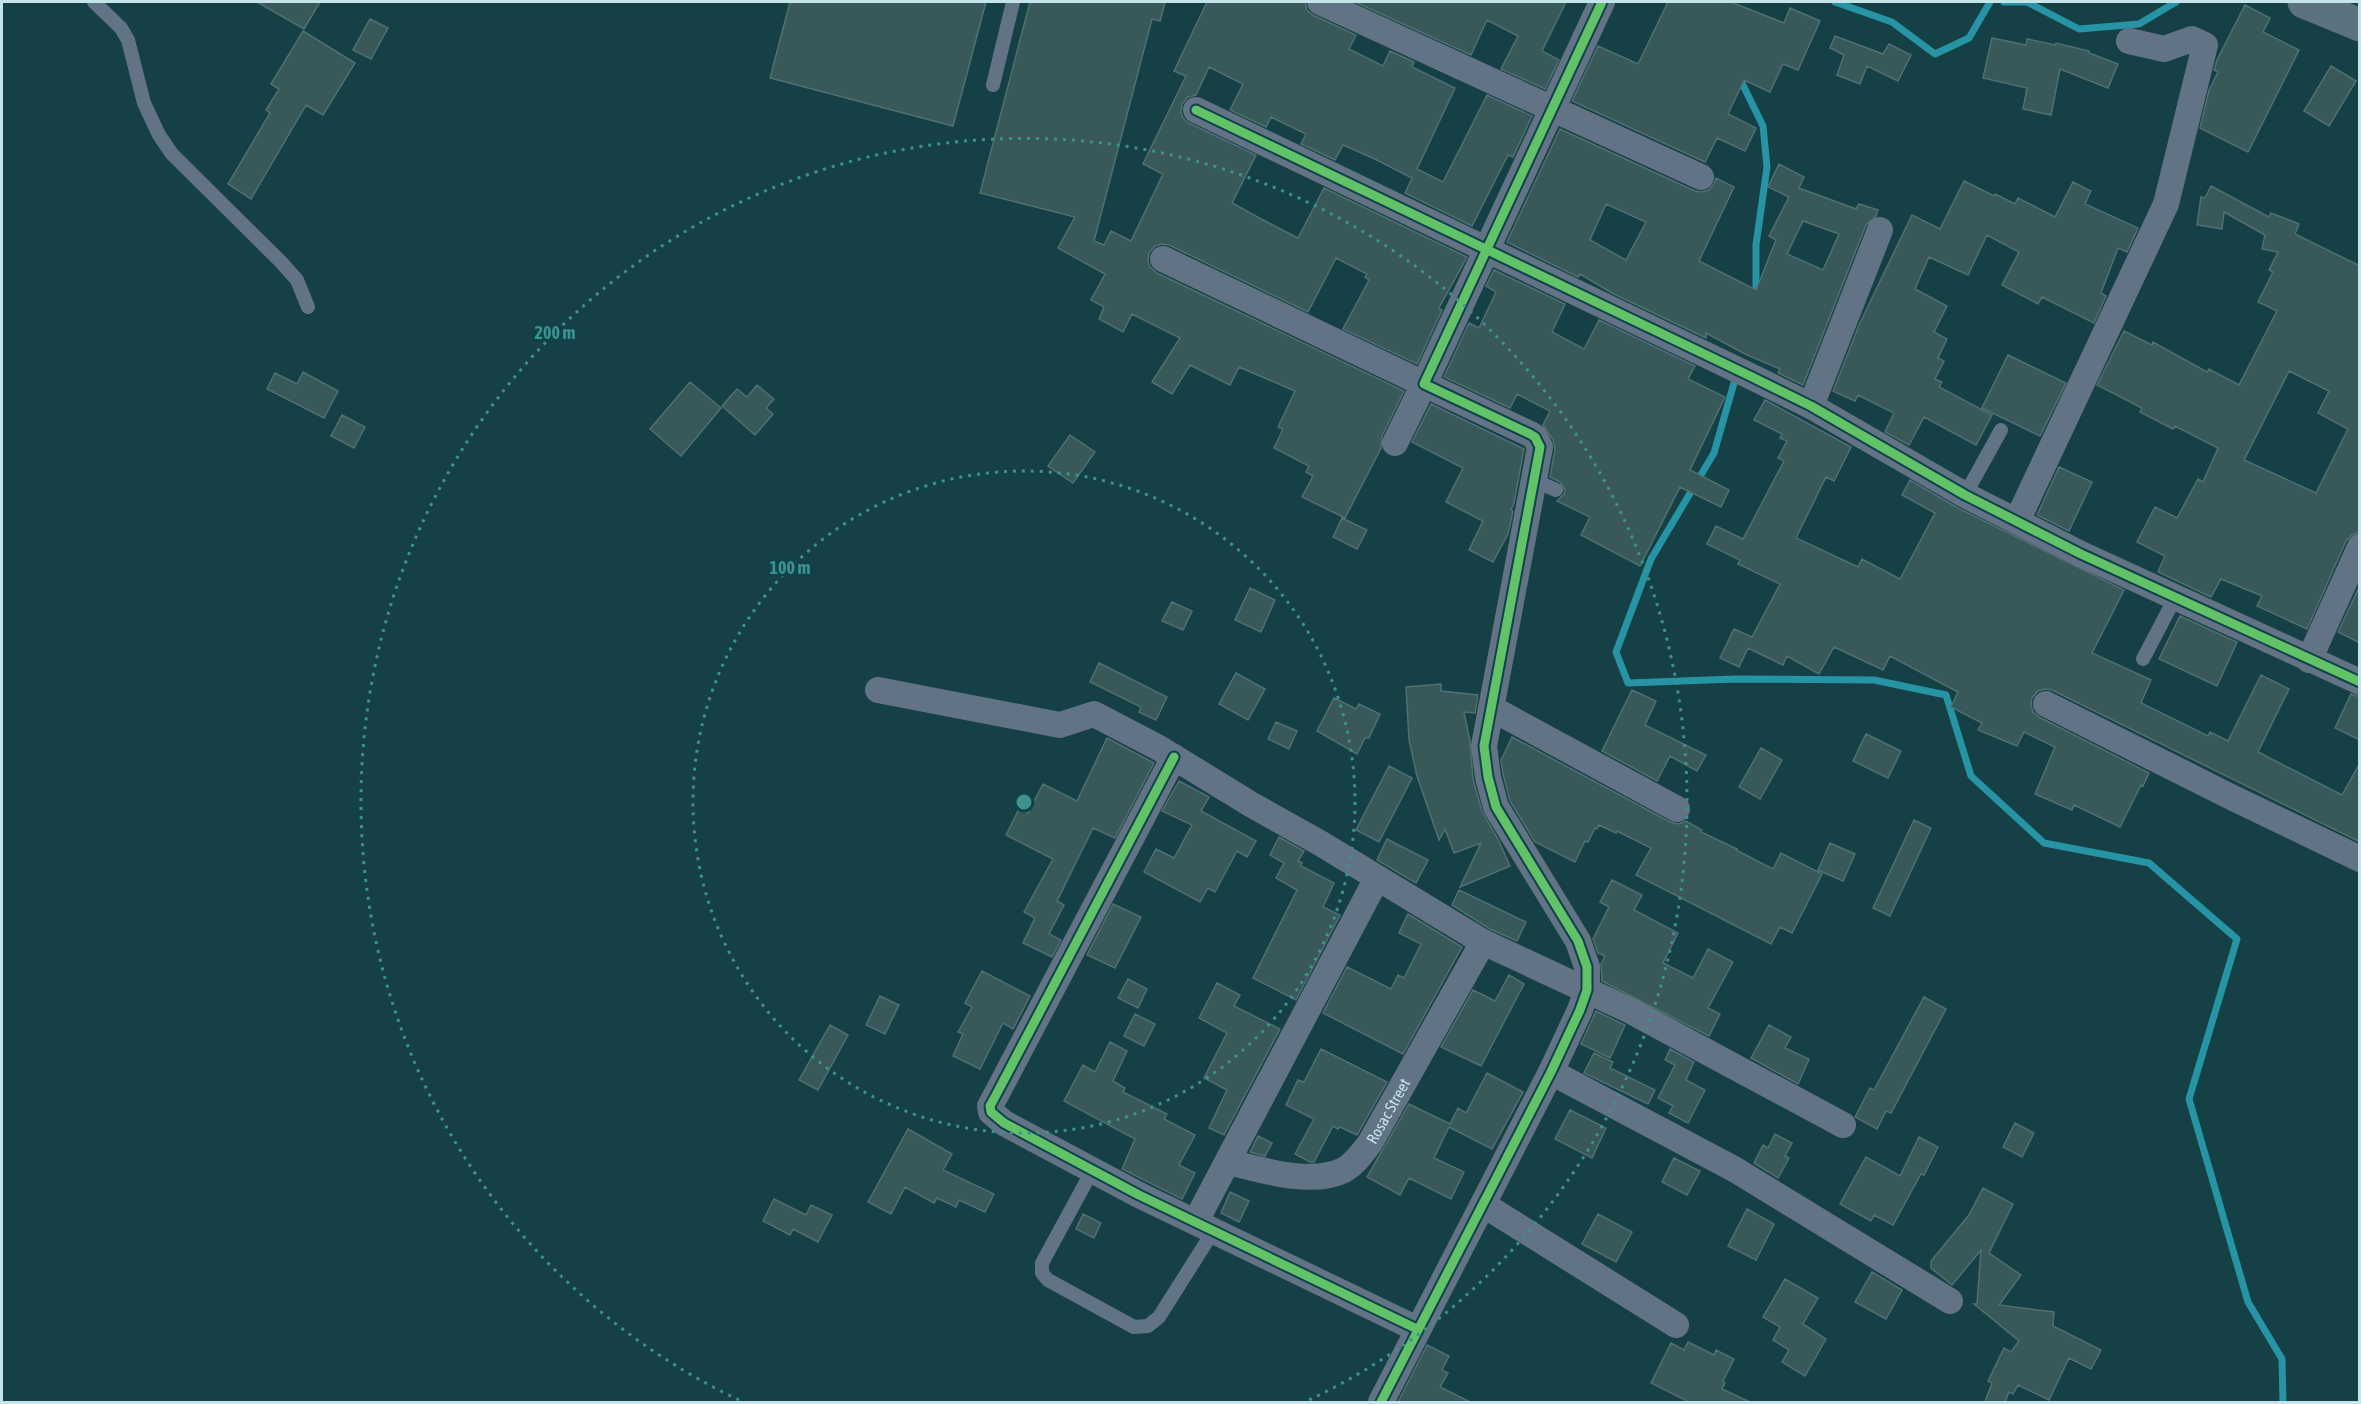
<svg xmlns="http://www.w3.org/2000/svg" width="2361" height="1404" font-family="'Asap Condensed',sans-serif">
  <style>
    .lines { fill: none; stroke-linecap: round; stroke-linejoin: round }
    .stream { stroke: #2694a4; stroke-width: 7 }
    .building { fill: #38585a; stroke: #507072; stroke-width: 1.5; fill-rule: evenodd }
    .lane { stroke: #627385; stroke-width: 14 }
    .street { stroke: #627385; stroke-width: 26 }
    .highway { stroke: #5c737f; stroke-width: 33 }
    .cycleway-casing { stroke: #0f424a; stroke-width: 13 }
    .cycleway { stroke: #61c268; stroke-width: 9 }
    .ring { fill: none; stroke: #3c928d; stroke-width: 3; stroke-dasharray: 3 6 }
    .labels { text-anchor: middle; stroke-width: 5; stroke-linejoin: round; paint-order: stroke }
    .street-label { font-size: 16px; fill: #c4e4e9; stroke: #0f424a }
    .centre { fill: #3c928d; stroke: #0f424a; stroke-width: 3 }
    .ring-label { font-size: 18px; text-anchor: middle; font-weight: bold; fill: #3c928d; stroke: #0f424a; stroke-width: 5; stroke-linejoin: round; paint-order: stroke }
  </style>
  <rect width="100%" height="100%" fill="#154045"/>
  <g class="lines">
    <path class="stream" d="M1835,2L1892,22L1935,54L1969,38L1990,2
      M2004,2H2027L2079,29L2139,24L2176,2
      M1739,77L1763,126L1767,167L1756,245V296
      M1736,376L1714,453L1651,559L1616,652L1628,683L1735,679L1874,680L1946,695L1971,776L2044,843L2149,863L2237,939L2189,1099L2248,1302L2282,1359L2283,1402"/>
  </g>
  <path class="building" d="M257,2H320L304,29Z
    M790,2H986L953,126L770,78Z
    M1030,2H1165L1160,21L1152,19L1094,241L1104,245L1111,231L1131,241L1163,174L1143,164L1186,76L1174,71L1207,2H1305L1307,10L1313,15L1356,35L1349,49L1383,66L1390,51L1414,62L1412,67L1455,88L1417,169L1443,182L1487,95L1532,116L1513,157L1508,155L1472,226L1405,193L1412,178L1375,159L1343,145L1335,160L1301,144L1306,134L1271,117L1266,127L1230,110L1243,84L1209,67L1196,95L1188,97L1182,104L1181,112L1183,118L1189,123L1256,155L1232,203L1263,220L1298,238L1324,188L1467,257L1439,308L1442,310L1417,364L1343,329L1369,280L1365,277L1367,274L1336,258L1308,312L1169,245L1162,244L1155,246L1149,253L1148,261L1150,267L1157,273L1404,391L1382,436L1381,448L1345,518L1302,497L1313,476L1306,472L1309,466L1274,448L1283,429L1278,427L1295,391L1239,367L1230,385L1190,365L1172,394L1152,382L1180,338L1132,314L1123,332L1099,319L1104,307L1091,300L1105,274L1058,248L1075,217L980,193Z
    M1355,2H1566L1542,51L1559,60L1545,89L1501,69L1518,36L1487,20L1471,55Z
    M1668,2H1731L1784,23L1790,8L1820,21L1798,70L1783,64L1770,92L1744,80L1728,114L1756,128L1745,151L1717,138L1705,162L1572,101L1598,46L1638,64Z
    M2245,5L2270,18L2263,32L2299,50L2248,152L2200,128L2209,90L2218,72L2214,70L2217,60Z
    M370,19L388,28L371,59L353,50Z
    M303,31L355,63L323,115L306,105L251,199L228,184L270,113L266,110L279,89L271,84Z
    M1835,36L1883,54L1889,44L1911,55L1898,81L1867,66L1860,84L1837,75L1844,55L1830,48Z
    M1992,38L2026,45L2027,39L2055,45L2056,43L2089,51V53L2118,64L2108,88L2060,69L2051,115L2023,109L2027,88L1983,78Z
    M2331,66L2356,81L2329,126L2304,111Z
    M1560,129L1695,191L1702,192L1709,190L1714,184L1716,178L1734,187L1699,261L1756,290L1776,240L1769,236L1789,197L1768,187L1779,164L1804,177L1799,188L1856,209L1859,204L1878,210L1876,216L1866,225L1803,385L1778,373L1780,369L1745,354L1706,333V338L1612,293L1580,274L1578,277L1507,242ZM1606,204L1646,222L1626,260L1590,240ZM1803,221L1839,234L1823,270L1787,254Z
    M1964,181L1994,196L1995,194L2015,204L2018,198L2055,217L2073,182L2091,191L2085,204L2138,228L2127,252L2118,248L2101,293L2106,296L2094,323L2042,297L2038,304L2002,285L2019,252L1987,235L1968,275L1929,257L1915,289L1947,306L1934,332L1947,339L1938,358L1944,361L1935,379L1942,382L1939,387L1992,415L1976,445L1924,417L1909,445L1885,432L1894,413L1858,395L1855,401L1833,391L1859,325L1912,215L1940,229Z
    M2211,186L2269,217L2271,213L2299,224L2295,234L2360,266V532L2352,535L2346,541L2307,629L2257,606L2262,596L2221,579L2211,597L2158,572L2165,556L2137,542L2155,507L2177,518L2198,479L2203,482L2218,448L2175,426L2173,429L2140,412L2142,408L2097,385L2124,331L2152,345L2153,342L2207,372L2209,369L2239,385L2277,311L2258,302L2273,272L2269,270L2278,252L2262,249L2265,235L2224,212L2222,229L2197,225L2201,197L2205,198ZM2289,371L2329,391L2318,413L2348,429L2316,493L2244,460Z
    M1494,270L1565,304L1552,332L1584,349L1599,320L1695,366L1688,379L1725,397L1690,470L1729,490L1721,507L1680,487L1640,566L1581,535L1590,517L1557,501L1564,494L1565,490L1560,482L1550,477L1555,449L1553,440L1543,425L1550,411L1517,394L1510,408L1444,377L1469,323L1479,328L1496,292L1486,286Z
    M2008,355L2066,383L2040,436L1982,408Z
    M303,372L338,391L324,418L267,389L275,373L297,384Z
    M690,382L721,408L681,456L650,429Z
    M757,385L774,399L766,408L773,414L755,435L722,406L737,389L747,397Z
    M1765,400L1851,447L1834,481L1826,477L1796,538L1858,567L1862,559L1900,579L1935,513L1902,495L1910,480L1958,508L2124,590L2092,653L2151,680L2141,703L2208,736L2210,732L2228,741L2261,675L2289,689L2258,752L2342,795L2360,763V842L2052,690L2045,689L2038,691L2032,698L2031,705L2033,712L2039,717L2149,773L2143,786L2141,785L2120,827L2074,805L2072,810L2035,794L2055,747L2024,732L2017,746L1978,730L1982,723L1951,707L1958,692L1890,656L1883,670L1834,647L1819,674L1787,656L1783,665L1748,648L1739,667L1720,658L1734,629L1752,637L1780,584L1738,564L1740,560L1707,544L1716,526L1743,539L1784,461L1778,458L1787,441L1780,438L1782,434L1754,420Z
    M1431,404L1524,449L1514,503L1511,510L1513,511L1508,534L1493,562L1469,550L1483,521L1446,502L1463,468L1412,442Z
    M342,415L365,427L354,448L331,436Z
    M1070,435L1095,452L1073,483L1048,466Z
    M2059,467L2092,482L2069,531L2037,515Z
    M1342,518L1367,530L1357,549L1333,537Z
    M2360,585V643L2338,632Z
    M1250,588L1275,600L1261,632L1235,620Z
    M1172,602L1192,611L1183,630L1162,621Z
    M2180,616L2237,642L2217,686L2159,659Z
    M1099,663L1167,697L1156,720L1139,712L1141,707L1090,682Z
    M1236,673L1265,689L1248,720L1219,704Z
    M1441,684V691L1478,695L1475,713L1464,712L1470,741L1473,779L1482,811L1499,841L1510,866L1460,887L1481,843L1454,853L1445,829L1439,840L1417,776L1409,740L1406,687Z
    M1632,690L1656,701L1645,725L1706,755L1697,771L1670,756L1657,781L1602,751Z
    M2351,694L2360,697V740L2335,728Z
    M1334,698L1356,709L1359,704L1380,714L1369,738H1365L1357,754L1317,731Z
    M1276,722L1297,731L1289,749L1268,739Z
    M1866,734L1901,751L1888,778L1853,761Z
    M1512,737L1670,822L1678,824L1686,821L1702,830L1701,832L1737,849L1736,850L1773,869L1781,853L1822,874L1792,933L1780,927L1771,944L1636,875L1651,848L1617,831L1616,833L1599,825L1597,829L1595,828L1588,842L1585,841L1575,862L1535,842L1510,801L1503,774L1501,760Z
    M1107,738L1154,763L1115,838L1093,828L1057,901L1064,905L1049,934L1061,940L1052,957L1023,943L1035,918L1024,912L1053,859L1006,835L1019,809L1028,813L1043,784L1077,801Z
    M1761,748L1782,760L1760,799L1739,787Z
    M1389,766L1412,778L1379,842L1356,830Z
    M1179,781L1209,797L1201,811L1256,841L1247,857L1237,851L1215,892L1208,888L1200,902L1144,872L1156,849L1174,858L1192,825L1162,811Z
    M1914,820L1931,828L1890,916L1873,908Z
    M1279,837L1304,851L1298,861L1302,863L1301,866L1334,883L1323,907L1340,915L1296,1000L1253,978L1297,890L1276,878L1284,863L1270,855Z
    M1387,839L1428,860L1416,883L1377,860Z
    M1830,843L1855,854L1843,881L1818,870Z
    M1612,880L1642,895L1634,910L1678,933L1663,963L1693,978L1708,949L1733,962L1708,1008L1720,1014L1709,1036L1602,981L1601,964L1605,956L1598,953L1593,939L1609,907L1600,902Z
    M1459,890L1526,922L1517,941L1490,929L1452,905Z
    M1113,904L1141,917L1115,968L1087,955Z
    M1408,914L1462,947L1403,1054L1323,1013L1347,967L1391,989L1398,975L1404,978L1421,944L1399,933Z
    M982,971L1030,996L1013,1029L1003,1023L980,1069L953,1056L963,1034L958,1032L972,1007L965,1003Z
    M1509,975L1524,984L1481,1066L1441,1047L1473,990L1495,1001Z
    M1128,979L1147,989L1138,1008L1118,998Z
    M1217,983L1240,995L1234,1006L1280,1029L1224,1135L1209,1128L1227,1090L1204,1078L1227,1033L1199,1018Z
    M880,996L899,1005L885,1034L866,1025Z
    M1924,997L1946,1009L1891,1113L1886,1111L1877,1129L1855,1117L1870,1088L1874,1090Z
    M1596,1011L1625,1025L1610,1058L1581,1044Z
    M1135,1014L1155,1024L1144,1046L1124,1036Z
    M830,1025L848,1035L818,1090L799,1080Z
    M1769,1025L1791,1037L1785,1048L1809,1059L1798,1084L1751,1058Z
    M1110,1042L1127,1051L1113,1081L1125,1088L1123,1092L1167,1114L1164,1119L1195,1135L1179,1165L1195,1173L1182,1199L1122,1169L1135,1139L1064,1101L1083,1065L1095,1072Z
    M1321,1049L1387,1082L1357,1135L1340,1127L1338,1129L1333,1126L1314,1162H1310L1295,1154L1314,1119L1286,1105L1298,1080L1304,1082Z
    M1670,1049L1694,1062L1686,1080L1705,1090L1688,1123L1669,1113L1673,1106L1658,1098L1675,1065L1665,1060Z
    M1594,1053L1613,1062L1610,1068L1655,1090L1648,1104L1584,1073Z
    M1487,1073L1523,1092L1492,1149L1449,1127L1434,1158L1464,1172L1451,1199L1409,1178L1400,1195L1367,1177L1409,1104L1450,1124L1458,1108L1466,1113Z
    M1570,1110L1606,1128L1592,1158L1555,1139Z
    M2015,1123L2034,1133L2022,1157L2003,1147Z
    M908,1129L952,1154L943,1170L994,1194L985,1212L959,1200L956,1207L937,1198L934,1203L905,1187L891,1214L868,1202Z
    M1775,1134L1792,1143L1785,1156L1789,1158L1778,1178L1754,1163L1763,1145L1768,1148Z
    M1258,1136L1272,1143L1265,1156L1250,1152Z
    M1919,1137L1938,1147L1924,1175L1921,1174L1893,1225L1874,1215L1871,1221L1840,1204L1866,1157L1900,1176Z
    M1674,1158L1700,1171L1687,1195L1662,1182Z
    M1983,1188L2013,1204L1989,1253L2021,1275L1999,1305L2054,1312L2053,1326L2101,1350L2091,1369L2069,1358L2049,1400L2018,1385L2013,1394L2009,1392L2005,1402H1985L1992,1383L1988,1381L2004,1348L2011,1352L2019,1341L1974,1304H1977L1981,1250L1952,1285L1931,1268V1261L1969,1215Z
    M1230,1192L1249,1201L1239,1222L1221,1213Z
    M774,1199L806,1215L811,1205L832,1215L818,1242L793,1229L790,1235L763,1221Z
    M1747,1209L1774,1224L1756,1260L1728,1246Z
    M1083,1214L1101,1223L1094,1238L1076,1229Z
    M1598,1214L1632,1232L1616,1262L1582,1244Z
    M1872,1272L1902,1290L1886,1319L1855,1302Z
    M1785,1279L1818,1298L1803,1324L1826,1339L1805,1376L1782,1362L1789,1350L1773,1340L1780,1327L1763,1317Z
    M1688,1342L1714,1355L1716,1350L1734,1359L1723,1381L1725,1383L1722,1389L1750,1402H1689L1651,1383L1671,1343L1684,1350Z
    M1427,1345L1449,1356L1442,1370L1448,1373L1440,1387L1470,1402H1398Z"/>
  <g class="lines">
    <path class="lane" d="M94,2L121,28L128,40L144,103L159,135L172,154L281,262L297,280L308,307
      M993,85L1013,2
      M1536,481L1556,490
      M1965,495L2001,430
      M2143,659L2175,598
      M1092,1171L1042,1263V1273L1048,1280L1134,1327L1148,1326L1159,1317L1214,1230"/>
    <g class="street">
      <path d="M1320,2L1701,177"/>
      <path d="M1196,110L1748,375L1811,406L1965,495L2081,554L2360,682"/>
      <path d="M1163,259L1424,384L1395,443"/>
      <path d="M1811,406L1880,230"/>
      <path d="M2017,521L2166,204L2205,45L2192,39L2164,49L2129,41"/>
      <path d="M2309,660L2360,547"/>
      <path d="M878,690L1060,725L1094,714L1159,748L1252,805L1320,843L1483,942L1629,1010L1843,1125"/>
      <path d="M2046,704L2229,796L2360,859"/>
      <path d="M1491,708L1677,809"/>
      <path d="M1174,757L996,1095L990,1106L991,1112L1004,1123L1139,1195L1417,1329"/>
      <path d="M1551,1072L1734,1169L1950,1301"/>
      <path id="s1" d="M1229,1162C1261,1170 1312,1186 1344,1170C1355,1164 1362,1153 1370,1143L1483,942"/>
      <path d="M1484,1205L1676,1325"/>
      <path d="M1196,1221L1377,878"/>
      <path d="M1381,1402L1551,1072L1580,1010L1587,990V967L1578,941L1496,807L1488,777L1484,746L1540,447L1535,437L1530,434L1424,384L1602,2"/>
    </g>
    <path class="highway" d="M2304,2L2360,25"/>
    <g class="cycleway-casing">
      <path id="cycleway" d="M1196,110L1748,375L1811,406L1965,495L2081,554L2360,682
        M1174,757L996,1095L990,1106L991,1112L1004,1123L1139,1195L1417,1329
        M1381,1402L1551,1072L1580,1010L1587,990V967L1578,941L1496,807L1488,777L1484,746L1540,447L1535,437L1530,434L1424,384L1602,2"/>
    </g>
    <use href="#cycleway" class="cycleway"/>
  </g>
  <g class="ring">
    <circle cx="1024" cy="802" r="331"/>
    <path d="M739 1400A663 663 0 1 1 1309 1400"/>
  </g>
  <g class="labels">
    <g class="street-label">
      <text dy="6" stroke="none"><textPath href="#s1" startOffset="192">Rosac Street</textPath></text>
    </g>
  </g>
  <circle cx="1024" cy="802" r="9" class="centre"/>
  <g class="ring-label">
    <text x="555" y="339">200 m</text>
    <text x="790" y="574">100 m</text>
  </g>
  <rect width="2361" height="1404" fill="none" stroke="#c4e4e9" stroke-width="6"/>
</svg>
